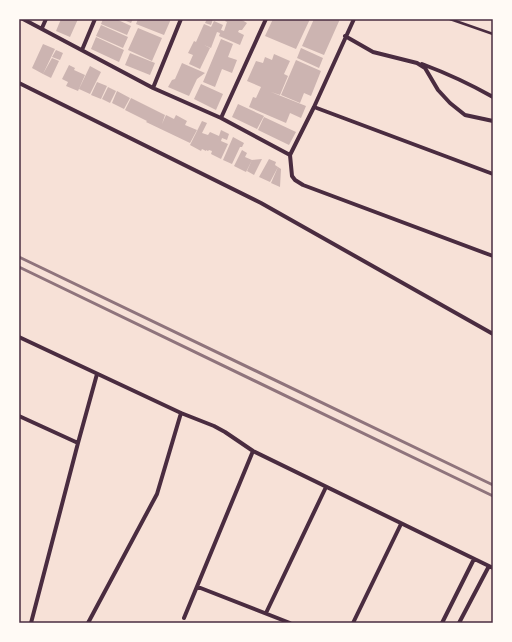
<svg xmlns="http://www.w3.org/2000/svg" width="512" height="642" font-family="Lora,serif">
  <style>
    .building { fill: #ccb4b1 }
    .lines { fill: none; stroke-linecap: round; stroke-linejoin: round }
    .service { stroke: #4a2c40; stroke-width: 2.5 }
    .minor { stroke: #4a2c40; stroke-width: 4 }
    .rail { stroke: #8f747c; stroke-width: 3 }
    .neatline { fill: none; stroke: #4a2c40; stroke-width: 1.5 }
  </style>
  <rect width="100%" height="100%" fill="#f7e1d7"/>
  <path class="building" d="M61,19H78L70,37L56,31Z
    M103,19H116L131,26L127,35L101,24Z
    M121,19H133L131,23Z
    M138,19H171L164,35L136,24Z
    M207,19H213L211,25L205,23Z
    M226,19H242V20L247,23L242,30H239L238,32L244,35L240,45L219,36L220,33L217,32L211,48L204,45L210,48L200,69L189,64L193,55L188,53L194,41L196,42L204,24L211,27L214,21L223,25L221,30L224,31L227,22L225,21Z
    M273,19H310L296,49L265,36Z
    M314,19H340L324,55L302,46Z
    M101,25L128,37L123,48L96,36Z
    M138,28L162,38L152,61L128,50Z
    M96,37L124,50L119,62L91,49Z
    M221,39L233,44L228,57L237,60L232,73L222,69L215,87L203,82Z
    M43,44L55,49L43,74L32,68Z
    M301,48L323,58L319,68L297,58Z
    M56,50L63,53L60,60L52,57Z
    M130,53L155,63L150,75L125,65Z
    M274,54L290,61L284,74L288,76L280,95L271,92L306,106L301,118L290,113L286,123L249,107L253,97L256,98L261,87L247,81L256,61L263,63L265,57L272,60Z
    M52,58L59,61L51,78L43,74Z
    M296,60L321,71L311,96L304,93L300,103L281,95Z
    M182,63L205,73L197,79L189,96L168,87L172,80L175,79Z
    M69,65L75,68L74,70L85,75L78,91L66,86L70,78L68,82L62,79Z
    M90,66L101,72L90,94L79,89Z
    M97,82L107,86L101,99L91,95Z
    M201,84L223,94L216,110L194,99Z
    M108,87L116,91L110,103L102,99Z
    M117,91L130,98L124,109L112,103Z
    M131,98L165,115L162,124L166,115L174,119L176,115L187,121L185,125L197,130L190,143L146,122L147,121L125,110Z
    M238,104L264,116L257,129L232,117Z
    M264,117L296,132L289,145L258,130Z
    M202,121L207,123L202,133L208,135L210,132L219,136L221,130L229,134L227,140L222,138L221,141L228,144L221,159L211,154L212,151L209,150L208,151L206,150V151L202,149L201,151L190,145Z
    M233,137L244,143L242,147H240L232,164L223,160Z
    M242,150L247,153L245,157L252,160L246,172L234,166Z
    M262,159L254,175L247,171L252,160Z
    M269,159L276,162L275,165L278,167L270,182L259,177Z
    M278,167L281,169L280,187L271,183Z"/>
  <g class="lines">
    <path class="service" d="M450,19L493,34"/>
    <path class="minor" d="M23,19L153,88L221,118L290,155
      M354,19L314,107L290,155L292,176L295,180L303,185L493,256
      M42,28L46,19
      M345,36L373,52L417,63L425,68L438,90L450,103L465,115L493,121
      M82,50L95,19
      M422,64C446,73 470,84 493,97
      M19,83L261,203L493,334
      M153,88L181,19
      M314,107L493,174
      M221,118L266,19
      M19,337L181,413L214,426L225,432L253,451L493,568
      M19,416L78,443
      M198,587L290,623
      M266,613L326,487
      M184,618L253,451
      M31,623L78,443L97,374
      M88,623L157,494L181,413
      M353,623L401,524
      M442,623L474,559
      M459,623L489,566"/>
    <path class="rail" d="M19,257L493,485
      M19,267L493,496"/>
  </g>
  <rect width="512" height="642" fill="none" stroke="#fffaf5" stroke-width="40"/>
  <rect x="20" y="20" width="472" height="602" class="neatline"/>
</svg>
